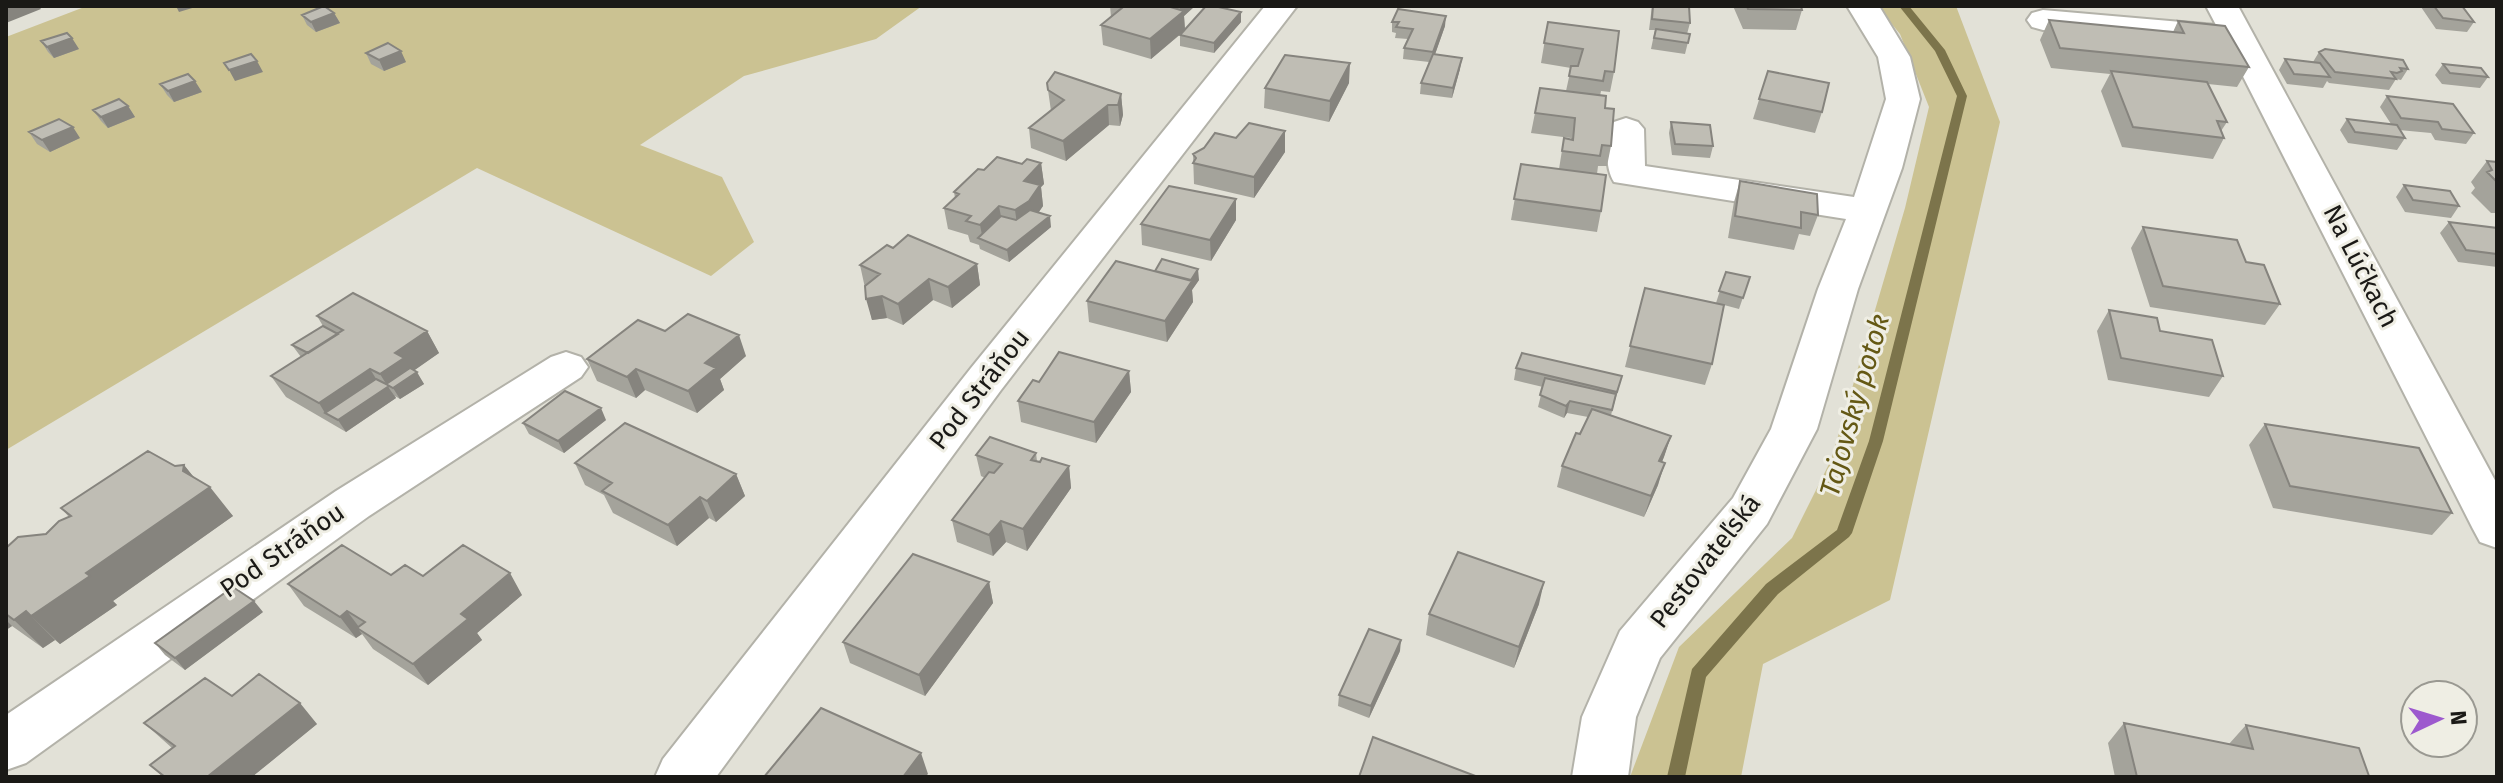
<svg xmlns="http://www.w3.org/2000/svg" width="2503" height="783" font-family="'Fira Sans',sans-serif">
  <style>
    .green { fill: #cbc292 }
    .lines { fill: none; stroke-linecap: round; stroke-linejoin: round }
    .stream { fill: #7c744b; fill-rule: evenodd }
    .minor-casing { stroke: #b3b2a9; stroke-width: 4 }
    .minor { fill: #fff; fill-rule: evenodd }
    .wall { fill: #a4a39b }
    .shaded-wall { fill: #86847e }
    .building { fill: #bfbdb4; stroke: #86847e; stroke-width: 2 }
    .labels { text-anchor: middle; stroke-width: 6; stroke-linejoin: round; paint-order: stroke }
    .street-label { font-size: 26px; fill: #1a1916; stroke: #efeee4 }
    .water-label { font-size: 28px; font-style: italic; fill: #645814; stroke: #efeee4 }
  </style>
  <rect width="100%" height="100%" fill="#e2e1d7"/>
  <path class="green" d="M87,6H922L876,39L744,76L640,145L722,177L754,242L711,276L477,168L6,450V37Z
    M1877,6H1956L2000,122L1890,600L1763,664L1741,777H1630L1679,647L1792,538L1831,460L1905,208L1929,107L1900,34Z"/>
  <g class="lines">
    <path class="stream" d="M1899,6H1909L1945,50L1967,96L1883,441L1852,533L1849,537L1778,594L1706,677L1685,777H1667L1692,669L1766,584L1837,530L1869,441L1957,96L1935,51Z"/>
    <g class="minor-casing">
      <path id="minor" d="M1265,6H1297L1001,390L716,777H655L663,759L971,368Z
        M1847,6H1879L1910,57L1920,99L1902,168L1858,289L1817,429L1767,524L1660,658L1636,717L1628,777H1572L1582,717L1620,631L1733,498L1771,429L1818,289L1846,219L1614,182C1605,169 1604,135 1614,122L1626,118L1638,122L1644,129L1645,166L1854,197L1886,99L1878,57Z
        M2206,6H2238L2497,484V548L2480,542L2473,529L2227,45L2043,30L2032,27L2027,20L2032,13L2043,10L2216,25Z
        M566,352L581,357L588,367L581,377L369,516L26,763L6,770V715L336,491L551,357Z"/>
    </g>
    <use href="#minor" class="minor"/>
  </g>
  <path class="wall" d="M1110,6H1195L1184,16L1185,30L1241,22L1214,53L1180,46V35L1182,33L1151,59L1103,45L1101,25L1111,17Z
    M1652,6H1689L1690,23L1687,34H1690L1685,54L1651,49L1655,30H1649Z
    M1733,6H1801L1802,10L1796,30L1743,29Z
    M2422,6H2462L2474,22L2467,32L2436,29L2421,7Z
    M334,13L340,23L316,32L307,25L302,15Z
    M2049,20L2173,32L2178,21L2249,67L2237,87L2208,84L2227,122L2221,131L2224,138L2213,159L2122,147L2101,91L2110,74L2051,68L2040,40Z
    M1392,22L1445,26L1435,54L1460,69L1452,98L1420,94L1421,83L1429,62L1403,59L1404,48L1408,39L1395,38L1396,33L1392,32Z
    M1548,22L1614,72L1610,92L1601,91L1600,96L1605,108L1611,146L1607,166H1598L1597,174L1601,211L1597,232L1511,220L1521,164L1559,169L1564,138L1571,139V138L1531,133L1540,88L1566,91L1571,68L1541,63Z
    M41,41L79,49L54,58L48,52Z
    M2319,52L2408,69L2401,80L2396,79L2389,90L2329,83L2327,81L2323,88L2287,84L2279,70L2285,59L2313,62Z
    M366,53L406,62L384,71L371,64Z
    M2443,64L2488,77L2480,88L2442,84L2435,75Z
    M1768,71L1822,112L1815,133L1753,119Z
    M1047,83L1121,94L1123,115L1120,126L1109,125L1066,161L1031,148L1029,128L1051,111Z
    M1349,83L1329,122L1264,108L1265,88Z
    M160,84L202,92L174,102L167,95Z
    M2387,96L2474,133L2466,144L2435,140L2431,133L2399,130L2405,138L2397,150L2348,143L2340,130L2347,119L2391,124L2380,107Z
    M128,106L135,117L108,128L101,121L93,110Z
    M1671,122L1713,146L1710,158L1672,155L1669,133Z
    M1285,131V152L1254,198L1194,184L1193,154L1236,138Z
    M29,132L80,138L50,152L37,144Z
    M2487,161L2497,162V213H2491L2471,193L2475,188L2471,182Z
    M1041,163L1044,184L1041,187L1043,206L1038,213L1051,227L1009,262L980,249L979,245L970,242L968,235L948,229L944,208L955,198L954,192L984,170Z
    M1740,181L1818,215L1810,236L1799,234L1794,250L1728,238L1734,202Z
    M2404,185L2459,206L2451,218L2405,212L2396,197Z
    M1236,220L1211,261L1142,245L1141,224Z
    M2449,222L2497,228V267L2458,262L2440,233Z
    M2143,227L2246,262L2280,304L2265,325L2150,307L2131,248Z
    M893,248L977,264L980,285L952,308L933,300L903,325L887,318L872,320L860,265Z
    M1155,271L1199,280L1192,290L1193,302L1167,342L1089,322L1087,301Z
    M1726,272L1750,277L1739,309L1724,305L1712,364L1705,385L1625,367L1645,288L1716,303Z
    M2109,310L2160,331L2223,376L2209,397L2108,380L2097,331Z
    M317,316L427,331L439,353L414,370L424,384L400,399L395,396L396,398L346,432L286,397L271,376L301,357L292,345L323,326Z
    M665,331L746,356L720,379L724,390L697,413L645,390L636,398L597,381L587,359Z
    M1516,368L1622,376L1611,415L1671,436L1662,462L1658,485L1644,517L1557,487L1562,466L1588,417L1567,413L1564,418L1538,407L1543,387L1514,380Z
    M1129,371L1131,392L1096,443L1021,422L1018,401L1039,382Z
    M606,420L564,453L529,434L523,423Z
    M2265,424L2452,513L2432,535L2273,508L2249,445Z
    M1036,453L1037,461L1069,466L1071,488L1027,551L1006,542L993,556L957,542L952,520L985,478L981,476L976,455Z
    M575,463L736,474L745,496L716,522L709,518L677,546L613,513L604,495L585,485Z
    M184,465L195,479L233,516L113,601L117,605L60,644L55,640L43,648L12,626L6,630V548L46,534L69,517L61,508L175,466Z
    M423,576L522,595L477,633L482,640L428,685L373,649L362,634L356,638L304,606L288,584Z
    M989,582L993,603L925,696L850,663L843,642Z
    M1539,604L1514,668L1426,635L1429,614Z
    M263,612L185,670L165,655L155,643Z
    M1400,651L1369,718L1338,706L1339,695Z
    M232,696L317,724L252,777H163L150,765L172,748L144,723Z
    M2124,723L2229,744L2246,725L2369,776L2374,777H2115L2108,743Z"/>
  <path class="shaded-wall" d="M6,6H39L41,9L6,23Z
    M176,6H199L179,12Z
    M1180,6H1195L1184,16L1185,30L1151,59L1150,39L1180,14Z
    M1241,12V22L1214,53V43Z
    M334,13L340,23L316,32L311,22Z
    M1446,16L1445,26L1432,63L1433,52Z
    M72,38L79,49L54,58L47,47Z
    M401,51L406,62L384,71L379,60Z
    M1462,58L1460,69L1452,98L1453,88Z
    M257,61L263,72L235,81L229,70Z
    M1350,63L1349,83L1329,122L1330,101Z
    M195,81L202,92L174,102L168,91Z
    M1121,94L1123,115L1120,126L1118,105Z
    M1108,105L1109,125L1066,161L1063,141Z
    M128,106L135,117L108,128L101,117Z
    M73,127L80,138L50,152L42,140Z
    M1285,131V152L1254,198V177Z
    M1041,163L1044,184L1041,187L1043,206L1032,222L1018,231L1015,210L1024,181Z
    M1236,199V220L1211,261L1210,240Z
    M999,206L1003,227L983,240L980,225Z
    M1050,216L1051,227L1009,262L1007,250Z
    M977,264L980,285L952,308L948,287Z
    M1198,269L1199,280L1192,290L1193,302L1167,342L1165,321Z
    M929,279L933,300L903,325L898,304Z
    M882,296L887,318L872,320L866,299Z
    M427,331L439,353L412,372H417L424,384L400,399L393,388L386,384L396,398L346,432L338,420L325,413L319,403L370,369L383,390L388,387L380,374L395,353Z
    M739,335L746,356L720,379L724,390L697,413L688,391L705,363Z
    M636,369L645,390L636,398L627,377Z
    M1129,371L1131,392L1096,443L1094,422Z
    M1570,401L1567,413L1564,418L1566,406Z
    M601,408L606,420L564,453L558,441Z
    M1671,436L1664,457L1653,483L1659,461Z
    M1665,463L1658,485L1644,517L1651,496Z
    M184,465L205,491L210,487L233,516L113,601L117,605L60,644L31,616L86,573L183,471Z
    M1069,466L1071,488L1027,551L1023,529Z
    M736,474L745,496L716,522L707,501Z
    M700,497L709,518L677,546L668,525Z
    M1001,521L1006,542L993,556L989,535Z
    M510,573L522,595L477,633L482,640L428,685L413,664L461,614Z
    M989,582L993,603L925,696L919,675Z
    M1544,582L1539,604L1514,668L1519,647Z
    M254,601L263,612L185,670L175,658Z
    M26,611L55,640L43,648L14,620Z
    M347,611L362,631L357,628L362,634L356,638L340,617Z
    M6,620L12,626L6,630Z
    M1401,640L1400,651L1369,718L1371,706Z
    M300,703L317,724L252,777H207Z
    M921,753L928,774L925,777H903Z"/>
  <path class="building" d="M324,6L334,13L311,22L302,15Z
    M1120,6H1167L1184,11L1150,39L1101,25L1123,7Z
    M1206,6H1214L1241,12L1214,43L1180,35Z
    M1653,6H1689L1690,23L1652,19Z
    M1747,6H1801L1802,10L1748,9Z
    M2434,6H2462L2474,22L2443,18Z
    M1398,9L1446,16L1433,52L1404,48L1413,29L1396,27L1399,22H1392Z
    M2049,20L2184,33L2178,21L2225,26L2249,67L2060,48Z
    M1548,22L1619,31L1614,72L1605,71L1603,81L1569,76L1571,66H1578L1583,49L1544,43Z
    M1656,29L1690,34L1688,43L1654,38Z
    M67,33L72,38L47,47L41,41Z
    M388,43L401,51L379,60L366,53Z
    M2325,49L2403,60L2408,69L2400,68L2402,71L2397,73L2391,72L2396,79L2335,72L2319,52Z
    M251,54L257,61L229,70L224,63Z
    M1433,54L1462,58L1453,88L1421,83Z
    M1285,55L1350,63L1330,101L1265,88Z
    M2285,59L2320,63L2330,77L2294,74Z
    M2443,64L2481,68L2488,77L2450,73Z
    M1768,71L1829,83L1822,112L1759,99Z
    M2111,71L2207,82L2227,122L2217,121L2224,138L2133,127Z
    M1055,72L1121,94L1118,105H1108L1063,141L1029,128L1064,100L1048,90L1047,83Z
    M188,74L195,81L168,91L160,84Z
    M1540,88L1606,96L1605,108L1614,109L1611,146L1602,145L1600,156L1562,151L1564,138L1573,140L1575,118L1535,113Z
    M2387,96L2453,104L2474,133L2442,129L2438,122L2401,118Z
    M119,99L128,106L101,117L93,110Z
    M59,119L73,127L42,140L29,132Z
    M2347,119L2397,125L2405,138L2355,132Z
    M1671,122L1710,125L1713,146L1675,144Z
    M1249,123L1285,131L1254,177L1193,163L1196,158L1193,154L1204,148L1215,133L1236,138Z
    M997,157L1022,164L1027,159L1041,163L1024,181L1040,185L1029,201L1015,210L999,206L980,225L966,221L971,216L944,208L959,194L954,192L978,169L984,170Z
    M2487,161L2497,162V182L2487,172L2492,170Z
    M1521,164L1606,175L1601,211L1514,199Z
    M1740,181L1817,194L1818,215L1801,212V228L1735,216Z
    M2404,185L2450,191L2459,206L2413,200Z
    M1169,186L1236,199L1210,240L1141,224Z
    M1030,210L1050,216L1007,250L978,238L1001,216L1016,220Z
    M2449,222L2497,228V254L2466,250Z
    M2143,227L2237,240L2246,262L2264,265L2280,304L2163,286Z
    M908,235L977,264L948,287L929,279L898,304L882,296L866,299L865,286L880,274L860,265L887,245L893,248Z
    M1162,259L1198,269L1191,280L1155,271Z
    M1116,261L1192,281L1165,321L1087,301Z
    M1726,272L1750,277L1743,298L1719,291Z
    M1645,288L1724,305L1712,364L1630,346Z
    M353,293L427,331L395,353L404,358L380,374L370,369L319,403L271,376L343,330L317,316Z
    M2109,310L2157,318L2160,331L2212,340L2223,376L2121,358Z
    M688,314L739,335L705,363L716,368L688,391L636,369L627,377L587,359L638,320L665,331Z
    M323,326L338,334L308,353L292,345Z
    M1059,352L1129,371L1094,422L1018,401L1033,380L1039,382Z
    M1522,353L1622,376L1617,392L1516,368Z
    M410,368L417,372L393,388L386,384L389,386L338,420L325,413L376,379L386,384Z
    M1545,378L1616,394L1612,410L1570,401L1566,406L1540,395Z
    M565,391L601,408L558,441L523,423Z
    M1592,409L1671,436L1659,461L1665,463L1651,496L1562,466L1576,433L1580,434Z
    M625,423L736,474L707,501L700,497L668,525L602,491L612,483L575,463Z
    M2265,424L2419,448L2452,513L2290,486Z
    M990,437L1036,453L1031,460L1040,462L1042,458L1069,466L1023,529L1001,521L989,535L952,520L989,472L994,473L1002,464L976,455Z
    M148,451L175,466L184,465L183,471L210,487L86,573L90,576L31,616L26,611L14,620L6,614V548L18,537L46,534L59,521L71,516L61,508Z
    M342,545L391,575L405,565L423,576L463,545L510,573L461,614L468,619L413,664L357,628L365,622L347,611L340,617L288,584Z
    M1458,552L1544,582L1519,647L1429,614Z
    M913,554L989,582L919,675L843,642Z
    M233,587L254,601L175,658L155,643Z
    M1369,629L1401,640L1371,706L1339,695Z
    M259,674L300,703L207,777H165L150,765L175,746L144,723L205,678L232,696Z
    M821,708L921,753L903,777H764Z
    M2124,723L2253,749L2246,725L2359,748L2369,776L2374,777H2137Z
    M1373,737L1478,777H1359Z"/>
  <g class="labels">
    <g class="street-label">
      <text transform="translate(2361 266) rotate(63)" y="9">Na Lúčkach</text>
      <text transform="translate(979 389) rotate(-52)" y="9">Pod Stráňou</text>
      <text transform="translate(282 550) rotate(-35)" y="9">Pod Stráňou</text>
      <text transform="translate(1705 561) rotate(-52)" y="9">Pestovateľská</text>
    </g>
    <g class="water-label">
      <text transform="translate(1854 405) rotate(-74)" y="10">Tajovský potok</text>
    </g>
  </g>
  <rect width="2503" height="783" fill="none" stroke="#1a1916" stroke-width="16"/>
  <g transform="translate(2439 719) rotate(86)"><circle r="38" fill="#efeee4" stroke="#9a9992" stroke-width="2"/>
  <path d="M0-6L14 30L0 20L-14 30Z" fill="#9d59ce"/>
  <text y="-12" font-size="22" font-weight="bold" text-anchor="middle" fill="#1a1916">N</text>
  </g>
</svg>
